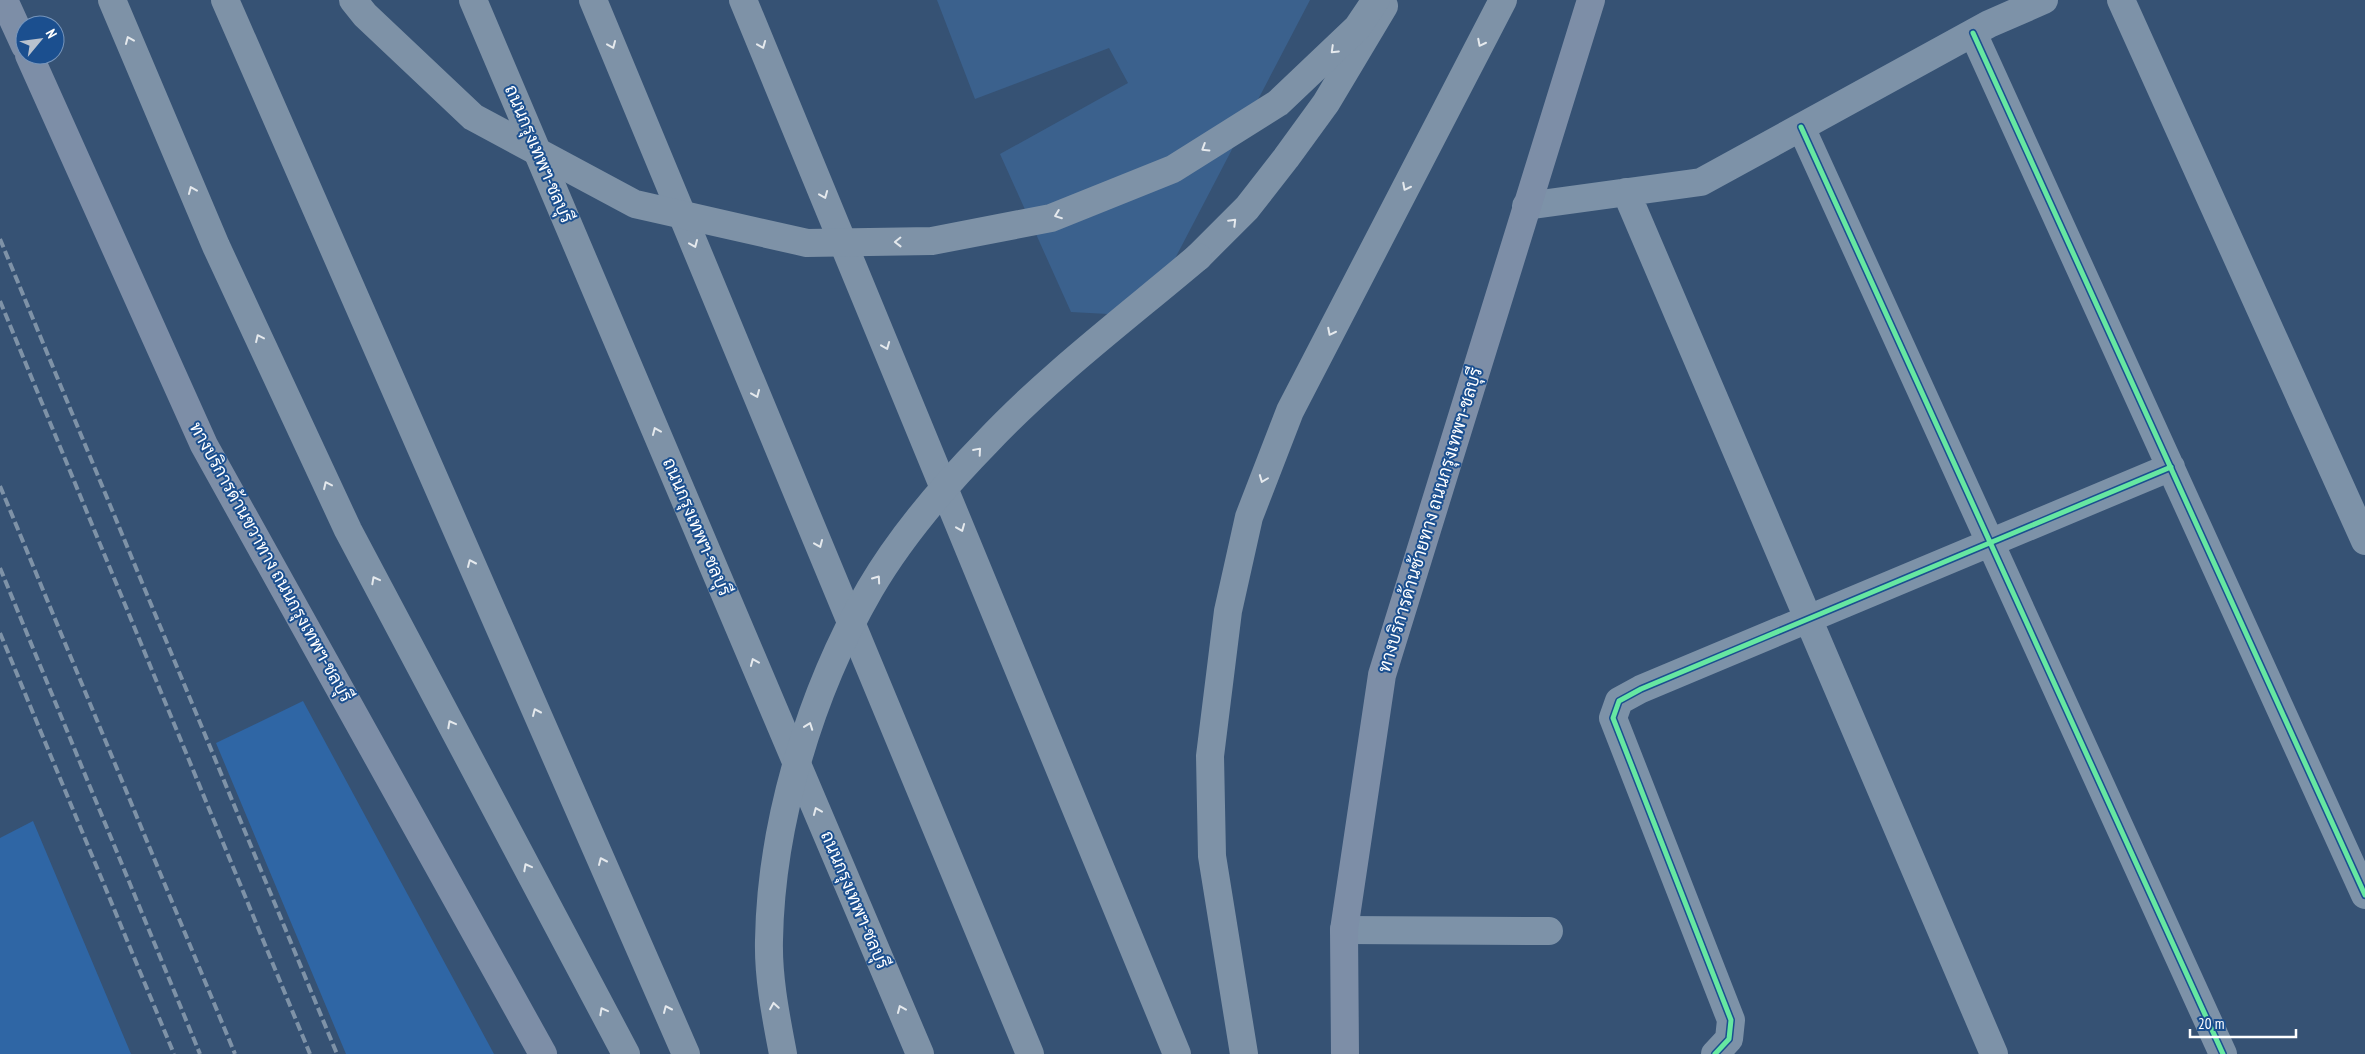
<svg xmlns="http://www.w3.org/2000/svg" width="2365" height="1054" font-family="'PT Sans Narrow',Sarabun,sans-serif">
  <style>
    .green { fill: #2f66a5 }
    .water { fill: #3b618d }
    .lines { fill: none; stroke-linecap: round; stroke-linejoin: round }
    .minor { stroke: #7d92a8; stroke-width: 28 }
    .major { stroke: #7d8ea7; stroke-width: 28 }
    .highway { stroke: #7e92a7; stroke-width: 28 }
    .rail { stroke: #7e92a7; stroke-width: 4; stroke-dasharray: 9 4; stroke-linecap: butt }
    .highway-bridge { stroke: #7e92a7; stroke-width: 28 }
    .cycleway-casing { stroke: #1b4f8f; stroke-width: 8 }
    .cycleway { stroke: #66e7a1; stroke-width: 5 }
    .oneway { stroke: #e5e9ed }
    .labels { text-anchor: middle; stroke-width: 4; stroke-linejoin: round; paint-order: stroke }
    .street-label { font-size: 18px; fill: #fff; stroke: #1b4f8f }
  </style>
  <rect width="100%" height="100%" fill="#365274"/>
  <path class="green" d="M303,701L494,1054H346L216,743Z
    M33,821L131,1054H0V838Z"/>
  <path class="water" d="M937,0H1310L1145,316L1071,312L1000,154L1128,83L1109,48L975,99Z"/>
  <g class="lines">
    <path class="minor" d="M2121,0L2365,541
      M1973,33L2365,895
      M1801,127L2223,1054
      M1626,192L1994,1054
      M1526,206L1701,182L1989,24L2044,0
      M1344,930L1549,931
      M1715,1054L1729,1039L1731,1020L1613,718L1619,701L1641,689L2171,467"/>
    <path class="major" d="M4,0L25,46
      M29,55L204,445L543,1054
      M1345,1054L1344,930L1382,675L1591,0"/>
    <path class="highway" d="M112,0L216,246L348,530L626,1054
      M225,0L686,1054
      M473,0L920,1054
      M593,0L1030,1054
      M743,0L1177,1054
      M1198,257L1247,208L1286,158L1326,103L1384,6
      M1244,1054L1212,856L1210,756L1228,611L1249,517L1290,411L1503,0"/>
    <path class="rail" d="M0,239L337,1054
      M0,301L310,1054
      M0,486L235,1054
      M0,568L200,1054
      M0,633L174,1054"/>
    <path class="highway-bridge" d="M353,0L365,15L473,117L635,204L807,243L932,241L1051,218L1173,169L1278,103L1357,28L1376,0
      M783,1054C776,1017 768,978 769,940C771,822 811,691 870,589C901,536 943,487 986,443C1050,375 1127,317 1198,257"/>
    <g class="cycleway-casing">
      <path id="cycleway" d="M1973,33L2365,895
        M1801,127L2223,1054
        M1715,1054L1729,1039L1731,1020L1613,718L1619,701L1641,689L2171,467"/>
    </g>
    <use href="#cycleway" class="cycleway"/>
  </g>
  <defs><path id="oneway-chevron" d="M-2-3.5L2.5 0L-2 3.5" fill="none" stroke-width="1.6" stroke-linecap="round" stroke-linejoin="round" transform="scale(1.25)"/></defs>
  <g class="oneway">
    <use href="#oneway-chevron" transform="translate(129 40) rotate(-113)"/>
    <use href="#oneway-chevron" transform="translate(1481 43) rotate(117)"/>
    <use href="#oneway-chevron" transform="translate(612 45) rotate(67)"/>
    <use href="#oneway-chevron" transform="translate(762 45) rotate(68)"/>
    <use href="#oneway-chevron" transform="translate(1334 50) rotate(136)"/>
    <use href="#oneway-chevron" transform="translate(1205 148) rotate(148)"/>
    <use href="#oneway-chevron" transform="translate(1406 187) rotate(117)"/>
    <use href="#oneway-chevron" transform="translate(192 190) rotate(-113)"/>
    <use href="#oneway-chevron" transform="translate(824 195) rotate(68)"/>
    <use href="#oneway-chevron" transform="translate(1058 215) rotate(159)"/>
    <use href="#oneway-chevron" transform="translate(1233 222) rotate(-45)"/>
    <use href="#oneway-chevron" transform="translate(898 242) rotate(179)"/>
    <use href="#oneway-chevron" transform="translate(694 244) rotate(67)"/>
    <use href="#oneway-chevron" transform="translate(1331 332) rotate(117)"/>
    <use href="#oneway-chevron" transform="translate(259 338) rotate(-115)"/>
    <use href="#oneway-chevron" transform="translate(886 346) rotate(68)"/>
    <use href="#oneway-chevron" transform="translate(756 394) rotate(67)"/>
    <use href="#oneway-chevron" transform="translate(656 431) rotate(-113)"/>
    <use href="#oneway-chevron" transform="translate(978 451) rotate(-49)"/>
    <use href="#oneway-chevron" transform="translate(1263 479) rotate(111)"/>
    <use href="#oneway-chevron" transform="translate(327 485) rotate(-115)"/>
    <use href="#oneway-chevron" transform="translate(961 528) rotate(68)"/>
    <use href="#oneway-chevron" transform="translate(819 544) rotate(67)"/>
    <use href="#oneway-chevron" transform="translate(471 563) rotate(-114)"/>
    <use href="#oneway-chevron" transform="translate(877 579) rotate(-55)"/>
    <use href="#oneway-chevron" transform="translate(375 580) rotate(-118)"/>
    <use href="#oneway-chevron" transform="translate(754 662) rotate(-113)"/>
    <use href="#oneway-chevron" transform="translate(536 712) rotate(-114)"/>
    <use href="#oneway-chevron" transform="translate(451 724) rotate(-118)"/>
    <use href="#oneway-chevron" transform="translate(809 726) rotate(-70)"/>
    <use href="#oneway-chevron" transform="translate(817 811) rotate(-113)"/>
    <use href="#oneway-chevron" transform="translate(602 861) rotate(-114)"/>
    <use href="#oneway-chevron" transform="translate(527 867) rotate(-118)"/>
    <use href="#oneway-chevron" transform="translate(774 1006) rotate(-99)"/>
    <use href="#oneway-chevron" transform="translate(667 1009) rotate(-114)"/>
    <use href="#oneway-chevron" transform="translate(901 1009) rotate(-113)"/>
    <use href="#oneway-chevron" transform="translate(603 1011) rotate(-118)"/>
  </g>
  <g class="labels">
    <g class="street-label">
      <text transform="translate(539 154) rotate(67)" y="6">ถนนกรุงเทพฯ-ชลบุรี</text>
      <text transform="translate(1430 520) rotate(-73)" y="6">ทางบริการด้านซ้ายทาง ถนนกรุงเทพฯ-ชลบุรี</text>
      <text transform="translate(697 527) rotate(67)" y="6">ถนนกรุงเทพฯ-ชลบุรี</text>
      <text transform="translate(271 562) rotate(61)" y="6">ทางบริการด้านขวาทาง ถนนกรุงเทพฯ-ชลบุรี</text>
      <text transform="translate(855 900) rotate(67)" y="6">ถนนกรุงเทพฯ-ชลบุรี</text>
    </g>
  </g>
  <g transform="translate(40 40) rotate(61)"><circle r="24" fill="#1b4f8f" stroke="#7695bc"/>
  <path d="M0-4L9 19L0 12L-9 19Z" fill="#b9c2ce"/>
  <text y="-8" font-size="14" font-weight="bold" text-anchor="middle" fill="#ffffff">N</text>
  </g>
  <path d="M2190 1029v8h106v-8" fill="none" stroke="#ffffff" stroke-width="2.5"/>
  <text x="2198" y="1029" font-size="15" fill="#ffffff" stroke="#1b4f8f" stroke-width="4" paint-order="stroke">20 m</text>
</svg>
